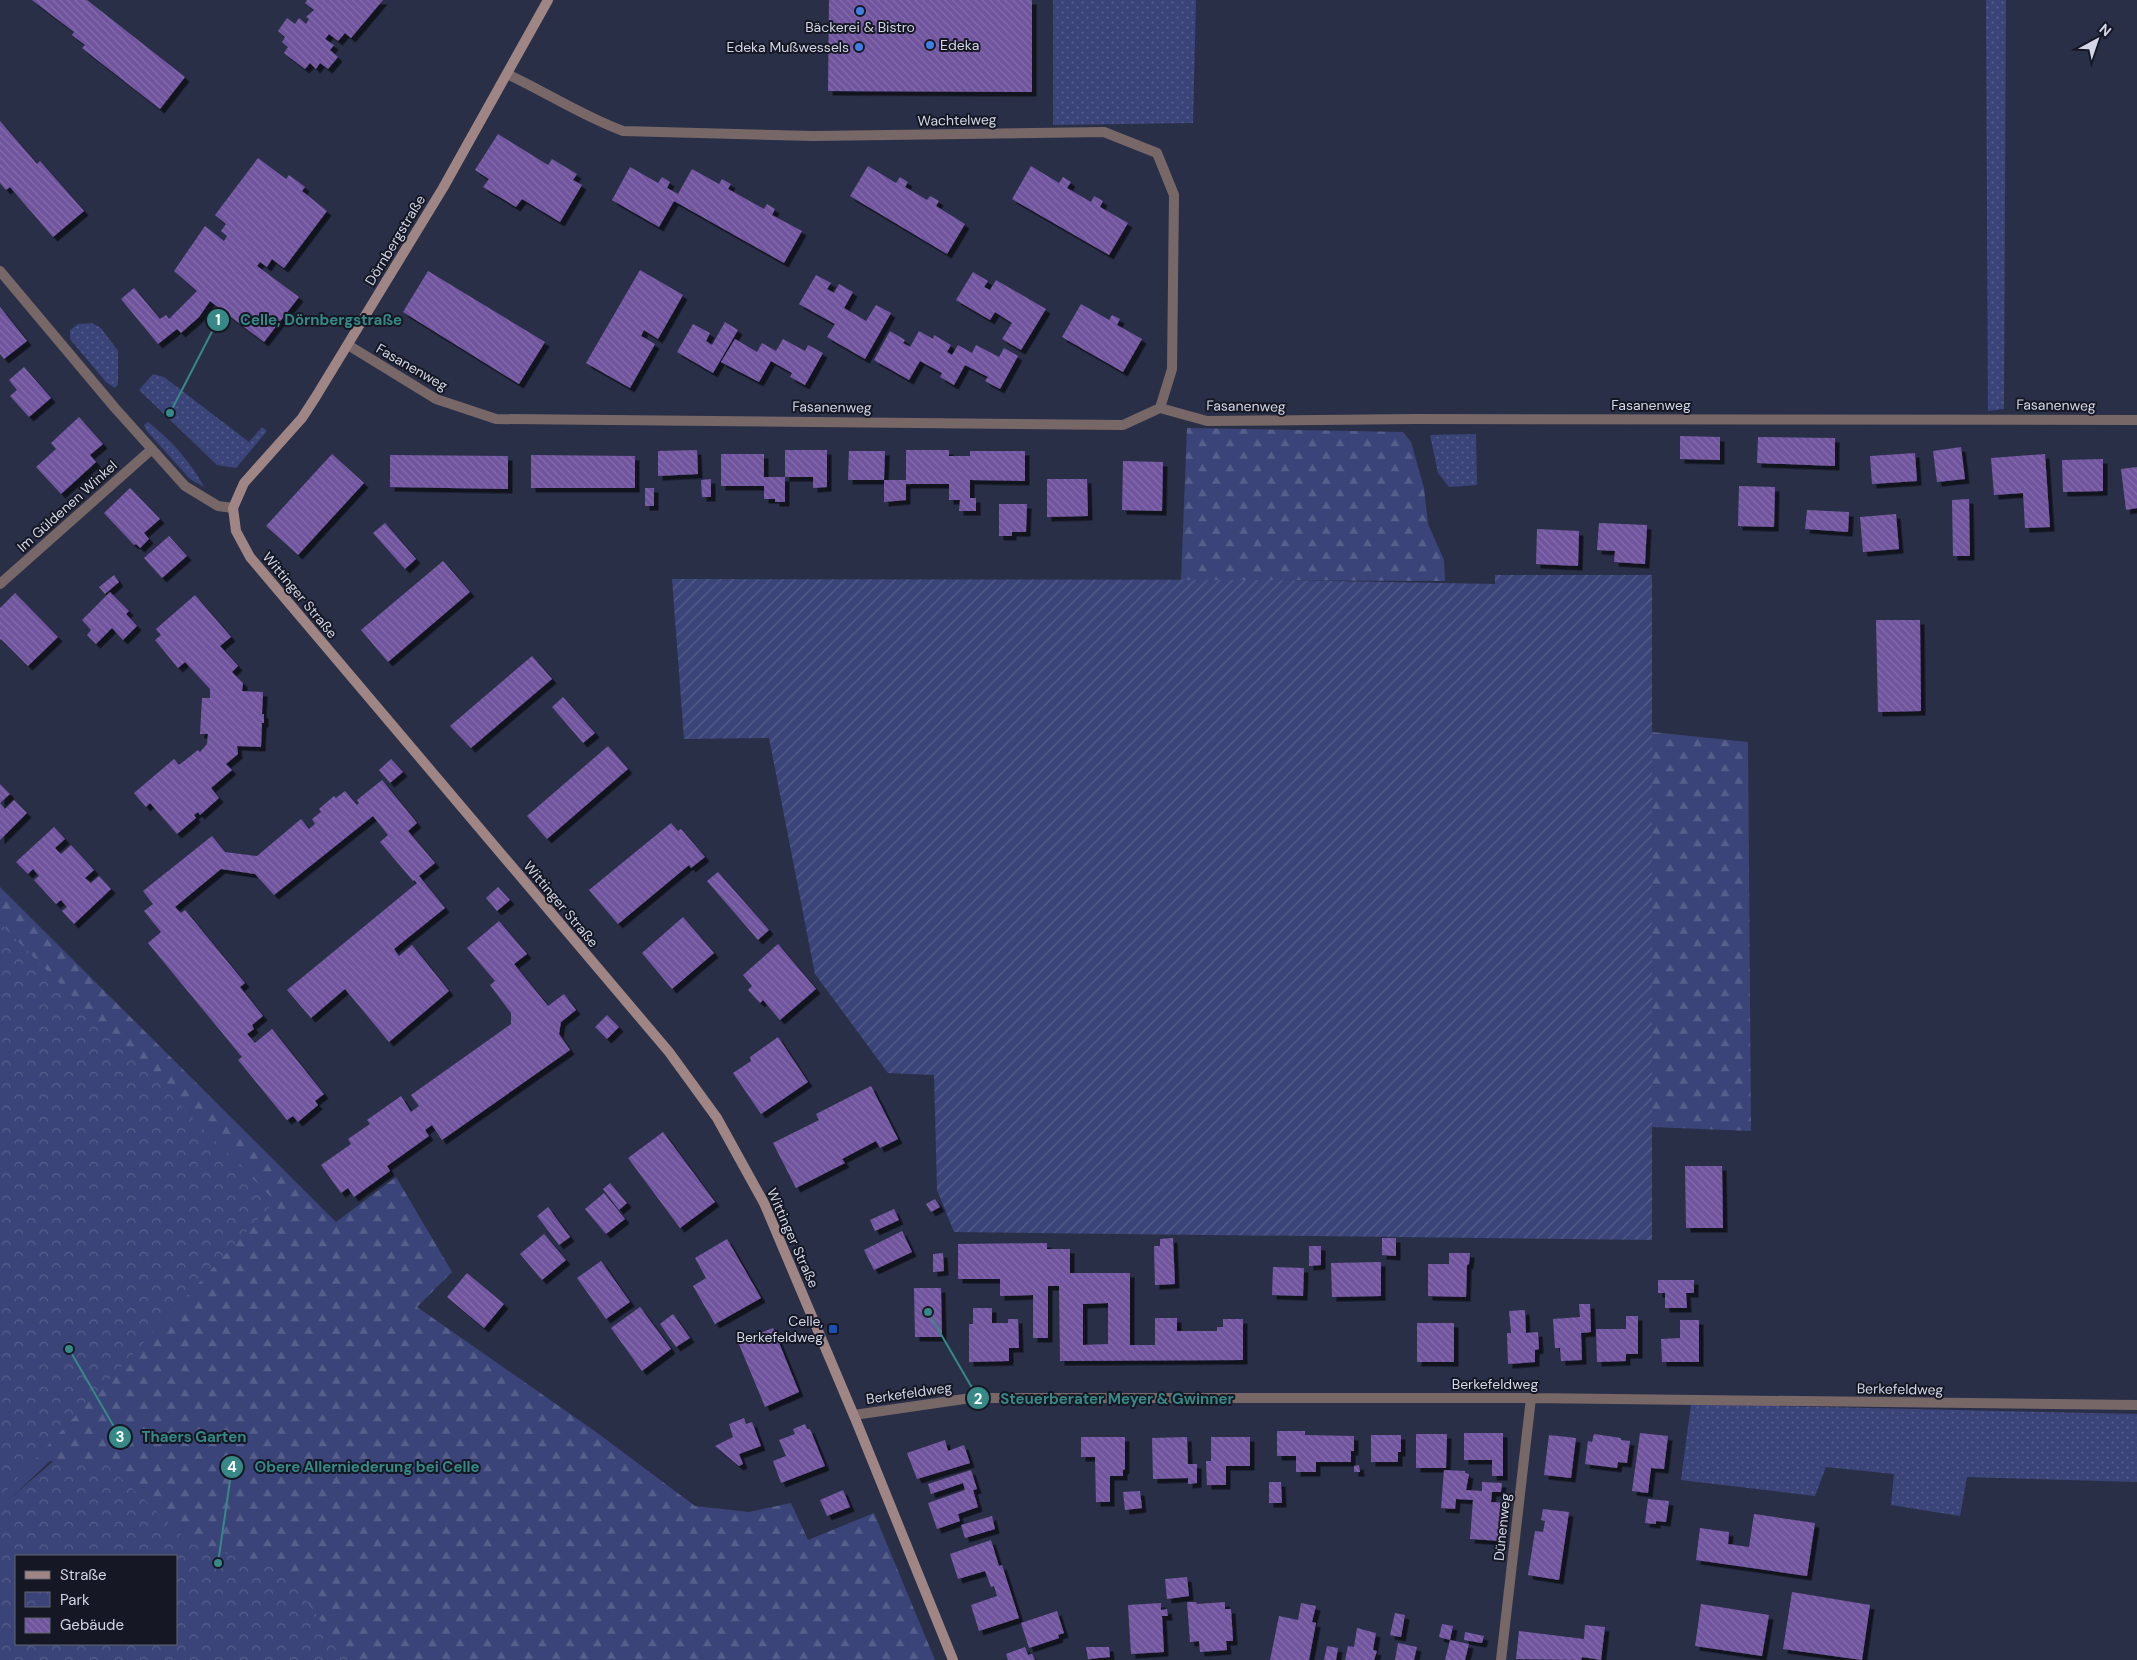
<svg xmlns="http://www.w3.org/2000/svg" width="2137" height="1660" font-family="'DM Sans',sans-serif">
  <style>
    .grass { fill: url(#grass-dots) }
    .forest { fill: url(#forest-firs) }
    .park { fill: url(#park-crowns); fill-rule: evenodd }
    .garden { fill: url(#garden-furrows) }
    .building { fill: url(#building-back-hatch); fill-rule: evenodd; filter: url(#shadow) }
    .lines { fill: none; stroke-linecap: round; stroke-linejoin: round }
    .minor { stroke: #786767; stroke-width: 10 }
    .tertiary { stroke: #786767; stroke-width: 10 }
    .secondary { stroke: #9f8685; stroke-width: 10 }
    .shop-dot { fill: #3f7fe0; stroke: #151824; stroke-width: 2 }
    .transit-dot { fill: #1a4fb4; stroke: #151824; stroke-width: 2 }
    .labels { text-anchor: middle; stroke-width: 4; stroke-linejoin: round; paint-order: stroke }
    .poi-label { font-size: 14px; fill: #d2d6e6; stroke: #151824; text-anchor: end }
    .street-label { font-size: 14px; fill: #d2d6e6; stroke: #151824 }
    .leader { fill: none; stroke: #368986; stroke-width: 2 }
    .callout-dot { fill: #368986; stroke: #151824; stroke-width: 2 }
    .mark-label { font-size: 15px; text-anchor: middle; font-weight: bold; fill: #fff }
    .callout-label { font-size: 15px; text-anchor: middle; font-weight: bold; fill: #368986; stroke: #151824; stroke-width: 4; stroke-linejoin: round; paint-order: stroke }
  </style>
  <defs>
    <pattern id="grass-dots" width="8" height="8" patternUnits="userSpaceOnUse" patternTransform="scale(1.25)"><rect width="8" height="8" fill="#3a4478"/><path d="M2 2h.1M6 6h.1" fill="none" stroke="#565e8b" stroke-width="1.8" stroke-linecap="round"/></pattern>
    <pattern id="forest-firs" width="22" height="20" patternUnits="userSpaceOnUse" patternTransform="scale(1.25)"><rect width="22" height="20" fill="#3a4478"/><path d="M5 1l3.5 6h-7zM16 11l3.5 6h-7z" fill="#565e8b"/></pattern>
    <pattern id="park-crowns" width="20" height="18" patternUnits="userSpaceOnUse" patternTransform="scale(1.25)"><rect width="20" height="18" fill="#3a4478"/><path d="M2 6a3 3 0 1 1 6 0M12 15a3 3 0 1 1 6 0" fill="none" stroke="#565e8b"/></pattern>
    <pattern id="garden-furrows" width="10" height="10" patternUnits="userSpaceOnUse" patternTransform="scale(1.25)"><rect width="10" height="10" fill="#3a4478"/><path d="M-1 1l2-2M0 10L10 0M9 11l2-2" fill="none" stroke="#565e8b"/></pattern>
    <pattern id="building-back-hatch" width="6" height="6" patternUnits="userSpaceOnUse" patternTransform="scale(1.25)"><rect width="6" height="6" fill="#70559e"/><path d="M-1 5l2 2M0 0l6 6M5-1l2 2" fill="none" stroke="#846dac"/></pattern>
    <filter id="shadow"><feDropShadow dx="4.5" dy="4.5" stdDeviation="0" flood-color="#0009"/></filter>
  </defs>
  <rect width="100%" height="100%" fill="#2a2f48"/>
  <path class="grass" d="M1053,0H1196L1193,123L1053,125Z
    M1986,0H2006L2004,409L1988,411Z
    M92,323L101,328L118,351V384L115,388L106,382L70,339V330L78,324Z
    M153,374L164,377L249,442L262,427L267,431L236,468L217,465L139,390Z
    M148,422C170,439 191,462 204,487L190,479L146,430L144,425Z
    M1476,434L1477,485L1449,487L1438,473L1430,435Z
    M1691,1404L2137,1414V1482L1967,1477L1960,1516L1891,1505L1894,1474L1826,1467L1815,1496L1681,1480Z"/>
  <path class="forest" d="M1187,428L1403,432L1411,442L1424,488L1428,524L1444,560L1445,581L1181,580Z
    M1652,732L1748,742L1751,1131L1652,1127Z
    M0,887L336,1222L396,1177L452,1272L417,1307L596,1432L695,1506L749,1512L791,1503L808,1540L874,1513L935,1660H344L188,1544L102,1465L50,1461L0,1508Z"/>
  <path class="park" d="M0,923L275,1201L0,1497Z
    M56,1459L105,1463L191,1544L284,1569L348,1660H0V1507ZM176,1556V1644H16V1556Z"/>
  <path class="garden" d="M1495,575H1652V1240L954,1232L937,1190L934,1075L888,1073L815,974L769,738L684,739L672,579L1279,580L1495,584Z"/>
  <path class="building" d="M32,0H87L185,77L160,109L82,48L85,45L72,35L74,32Z
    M307,0H383L351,38L345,33L338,41L329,34L325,39L334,45L330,50L338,57L328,69L320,63L316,69L310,63L305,69L284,53L288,47L282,42L285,37L278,31L287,18L295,24L299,18L306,24L309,19L306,17L314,10L305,3Z
    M829,0H1032V92L828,91Z
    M0,121L37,164L40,161L84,211L53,237L10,187L6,190L0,183Z
    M498,134L548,165L552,159L577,174L573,180L582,185L560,222L522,199L516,207L483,187L489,179L475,170Z
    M258,158L286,179L289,175L305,187L302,191L327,211L284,268L272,259L267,267L260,262L257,266L299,297L264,342L210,301L199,317L181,333L177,329L158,344L121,299L134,288L160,319L166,315L169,319L197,291L174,271L205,226L224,241L227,236L221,231L226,224L215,215Z
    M868,166L896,183L900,177L908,182L905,187L927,200L930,196L939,201L936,206L965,224L947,254L850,196Z
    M1031,166L1059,183L1063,177L1071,182L1067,188L1091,202L1094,196L1103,201L1100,207L1128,223L1109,255L1012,199Z
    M630,167L658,183L662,177L670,182L667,188L678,194L692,169L719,184L722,179L731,184L728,189L764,209L767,204L775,209L772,215L802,231L784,263L674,201L659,227L612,200Z
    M640,270L683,295L658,339L644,330L641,336L655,344L630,388L586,363Z
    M428,271L545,342L519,384L403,312Z
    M973,272L988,281L984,287L990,290L996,280L1046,309L1021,350L1002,339L1012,323L995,312L990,320L956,300Z
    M816,275L831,283L827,289L834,293L839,284L853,292L844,308L866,321L876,305L891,313L865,359L827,337L835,324L799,304Z
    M1081,304L1109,320L1112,315L1120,319L1117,325L1142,339L1123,372L1062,337Z
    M0,307L27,341L4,359L0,354Z
    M725,322L738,330L713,373L677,352L693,324L710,333L706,341L712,345Z
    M890,331L905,340L903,343L910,347L919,331L933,339L934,335L951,345L947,352L952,355L958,345L972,353L976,345L999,357L1004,348L1018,356L1000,389L985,381L988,377L965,365L954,385L940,377L942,373L920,361L909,380L874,360Z
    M735,339L757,352L762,343L776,351L783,339L805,351L808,345L823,353L805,385L790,377L792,373L771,361L759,382L721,362Z
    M24,367L51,398L29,417L10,396L17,390L9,380Z
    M79,417L103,444L90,455L96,462L61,494L36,467L56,449L51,443Z
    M1680,436L1720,437V460L1680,459Z
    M1758,437L1835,438V466L1757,463Z
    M1961,447L1965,479L1937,482L1933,451Z
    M697,450L698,474L658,476V451Z
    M785,450H827V487L813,488V477H785Z
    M906,450H949V456H970V451H1025V481L970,480V498H976V511H959L960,500H949V484H906V500L884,502V480H906Z
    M849,451H885L884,480H848Z
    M1915,453L1917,481L1872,484L1870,456Z
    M332,454L364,483L298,555L266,526Z
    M721,454H764V477H785V502H775V499H764V486H721Z
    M2045,454L2050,527L2025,528L2023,493L1994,495L1991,458Z
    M390,455L508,456V489L390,487Z
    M531,455L635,456V488H531Z
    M2103,459V491L2063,492L2062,460Z
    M1123,461L1163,462L1162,511L1122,510Z
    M2137,467V508L2126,510L2121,469Z
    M711,479V497H702L701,480Z
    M1047,479H1087L1088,516L1047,517Z
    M1739,486L1775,487L1774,527L1738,526Z
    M130,488L160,519L144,533L149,539L140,548L136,544L134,545L104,513Z
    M645,488H654V506H645Z
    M1969,499L1970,556H1953L1952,500Z
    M999,504H1027L1026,532H1012V536H999Z
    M1807,510L1849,512L1848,532L1805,529Z
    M1896,514L1899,549L1863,552L1860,517Z
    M385,523L416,559L405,569L373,533Z
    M1599,523L1647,525L1645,564L1614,562L1615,551L1597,550Z
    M1537,529L1579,531L1578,566L1536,564Z
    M169,536L187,556L162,578L144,558Z
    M443,561L470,592L388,662L361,630Z
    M114,575L119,582L105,594L99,587Z
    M110,592L129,611L126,614L137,626L123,640L112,628L96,644L87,635L91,630L82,620Z
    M15,593L58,637L28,666L1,639L0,640V608Z
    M195,595L231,637L220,646L238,666L232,672L243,683L242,691L263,692L262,714H264V723H262L261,747L237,746L238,754L226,764L232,770L211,788L219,798L200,815L198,812L194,815L196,818L177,834L150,803L146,807L134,793L174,759L179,765L198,750L200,752L207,744L208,734H200L202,698H210V689L185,662L178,668L155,640L161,635L156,629Z
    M1876,620H1920L1921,711L1878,712Z
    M532,656L552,679L471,748L450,726Z
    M563,697L595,733L583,743L552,707Z
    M608,746L628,769L547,839L527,816Z
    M391,759L403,772L390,783L379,770Z
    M382,780L417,823L408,831L435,863L419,876L445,908L394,949L399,956L412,945L449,991L389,1042L345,989L311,1018L287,990L417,883L414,880L413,881L380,842L388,835L373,816L274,895L255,874L221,869L175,907L181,913L185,910L245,983L240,987L263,1016L252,1025L254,1029L247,1034L255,1043L272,1029L324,1094L315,1101L318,1105L298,1122L293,1116L287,1120L238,1060L242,1057L148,943L161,932L144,911L153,904L143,891L212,836L225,852L257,856L301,819L309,829L315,824L312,819L321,812L319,809L334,796L336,798L345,791L357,805L359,803L357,800Z
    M0,784L10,794L0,803L5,809L14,800L27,813L0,840Z
    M671,823L678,831L681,829L705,857L691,868L689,865L618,924L589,890Z
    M54,827L65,839L55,848L61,854L71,845L94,870L85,878L91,883L99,876L111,889L74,924L62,911L67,907L61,900L56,904L34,880L39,876L33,869L28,874L16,862Z
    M718,872L769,930L758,940L707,881Z
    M498,887L510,900L497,911L486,898Z
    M683,917L714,953L672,989L642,953Z
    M499,921L527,954L514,964L548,1006L564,994L576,1010L561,1022L559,1034L570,1050L442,1140L432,1125L425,1130L429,1136L387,1166L390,1171L354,1197L348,1188L341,1193L321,1165L351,1144L348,1139L370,1124L367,1120L401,1096L411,1112L419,1106L411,1095L511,1024V1013L490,985L495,981L467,948Z
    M778,944L816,989L780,1020L763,1000L760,1003L748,990L752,986L743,975Z
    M607,1015L619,1027L607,1039L595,1027Z
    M778,1037L808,1082L761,1114L733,1073L751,1061L750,1057Z
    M871,1086L898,1139L880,1148L876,1141L842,1159L845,1163L796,1188L773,1143L819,1120L816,1114Z
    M663,1132L715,1202L680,1228L628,1158Z
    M1685,1166H1722L1723,1228H1686Z
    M610,1183L627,1203L619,1210L603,1189Z
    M604,1193L625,1219L606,1234L585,1209Z
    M935,1199L940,1207L931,1212L926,1204Z
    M548,1207L570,1237L559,1245L537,1216Z
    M894,1209L899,1220L875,1231L870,1220Z
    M902,1231L912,1252L874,1270L864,1250Z
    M544,1234L566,1260L542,1280L520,1254Z
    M1173,1238L1175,1284L1155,1285L1154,1246H1160V1239Z
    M1382,1238H1396V1256L1382,1255Z
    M727,1239L761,1298L715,1324L693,1286L706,1278L695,1258Z
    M1047,1243V1249H1070V1273H1130V1345H1155V1318H1177V1331H1217V1327H1223V1319H1243V1360L1060,1361L1059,1286H1048V1338H1033V1295L1000,1296V1279H958V1244ZM1108,1303V1344L1083,1345V1304Z
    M1309,1246H1321V1265L1309,1266Z
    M943,1253L944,1271L933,1272V1254Z
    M1449,1253H1470L1469,1264L1467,1265L1466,1297L1428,1296V1264H1449Z
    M601,1261L630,1302L606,1319L577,1278Z
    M1381,1262V1296L1332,1297L1331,1263Z
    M1273,1267L1304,1268L1303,1296L1272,1295Z
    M467,1273L504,1304L484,1328L447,1297Z
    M1658,1280H1694V1293H1686L1687,1308H1665V1293H1658Z
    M914,1288H941L942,1337H915Z
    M1579,1304H1590L1591,1332L1581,1333L1582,1360L1561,1361L1560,1348H1555L1553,1319L1580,1317Z
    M640,1307L671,1349L642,1371L611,1328Z
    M973,1308H992V1323H1008V1319H1018L1019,1348H1009V1361L969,1362V1324H973Z
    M1525,1310L1526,1333L1538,1332L1539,1349L1535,1350V1362L1508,1364L1507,1333H1511L1509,1311Z
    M673,1314L690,1338L676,1347L660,1324Z
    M1626,1316H1638V1354H1626V1361L1597,1362L1596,1329H1626Z
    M1680,1320H1699V1362H1662L1661,1339L1680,1338Z
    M1417,1323H1454V1362H1417Z
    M773,1328L799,1392L765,1407L738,1342Z
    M744,1418L746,1424L752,1422L761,1446L739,1454L743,1464L739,1466L715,1446L733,1437L729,1424Z
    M805,1424L807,1429H810L825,1466L781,1483L773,1461L786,1456L779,1440L795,1434L793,1429Z
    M1277,1431H1305V1435L1354,1436V1451H1351V1462H1316V1472H1296V1456H1277Z
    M1464,1433H1503V1476H1492V1460H1464Z
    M1640,1433L1668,1436L1664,1469L1651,1468L1648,1493L1632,1491Z
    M1416,1434H1447L1446,1468H1416Z
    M1594,1434L1621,1438V1440L1630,1441L1627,1463L1618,1462L1617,1468L1585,1464L1588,1441L1592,1442Z
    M1371,1435H1401V1452H1398V1462H1371Z
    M1549,1435L1576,1438L1571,1478L1544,1475Z
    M1081,1437H1125V1469L1123,1470V1476H1110V1502H1096L1095,1457H1081Z
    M1187,1437L1188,1464H1197V1483L1188,1484V1478L1153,1479L1152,1438Z
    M1211,1437H1250V1466H1226V1485H1207L1206,1461H1211Z
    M945,1440L948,1451L964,1445L970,1463L917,1479L907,1453Z
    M1359,1465L1360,1472H1354V1466Z
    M971,1470L977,1489L973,1490L978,1507L958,1514L960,1521L937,1529L928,1503L965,1490L963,1483L931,1494L928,1484Z
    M1444,1470L1465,1471V1473L1469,1474L1466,1490L1482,1491V1482L1502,1483L1501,1492H1492L1491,1502L1505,1503L1502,1541L1470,1539L1473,1500L1456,1499L1455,1509L1441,1508Z
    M1269,1482H1281L1282,1503H1269Z
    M843,1490L850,1507L827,1516L820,1500Z
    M1140,1491L1142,1508L1125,1510L1123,1492Z
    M1648,1499L1669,1501L1666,1522L1656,1521V1524L1645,1523Z
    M1543,1509L1569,1512L1559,1580L1528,1575L1535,1531L1543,1532L1545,1521L1541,1520Z
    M1754,1514L1815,1523L1807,1576L1696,1560L1700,1528L1729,1532L1728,1544L1749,1547Z
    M992,1516L995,1529L965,1538L961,1525Z
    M991,1540L999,1566L1002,1565L1019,1618L979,1631L971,1605L997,1596L994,1586L991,1587L985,1571L958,1579L950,1554Z
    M1187,1577L1189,1596L1167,1599L1165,1579Z
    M1792,1592L1870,1605L1862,1660L1783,1649Z
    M1187,1602H1196L1197,1604L1225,1602V1609H1231L1233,1641H1226L1227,1650L1200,1652L1199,1641L1190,1642Z
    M1161,1603V1610L1167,1609L1168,1616H1162L1164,1652L1131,1654L1128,1605Z
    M1301,1603L1316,1606L1312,1622L1316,1623L1309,1660H1270L1279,1616L1298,1620Z
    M1701,1604L1769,1615L1762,1656L1695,1646Z
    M1057,1611L1064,1633L1058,1635L1059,1638L1029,1648L1021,1623Z
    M1395,1613L1405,1615L1401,1637L1390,1635Z
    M1442,1624L1453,1626L1450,1640L1469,1644L1465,1660H1445L1450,1640L1439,1637Z
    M1585,1625L1605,1627L1601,1660L1582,1657L1581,1660L1516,1659L1519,1631L1584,1639Z
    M1357,1628L1376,1633L1373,1650L1377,1651L1374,1660H1345L1348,1646L1354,1647Z
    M1465,1632L1484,1636L1482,1643L1464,1640Z
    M1398,1643L1417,1647L1414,1660H1395Z
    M1327,1646L1338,1648L1336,1660H1324Z
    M1025,1647L1028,1655L1032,1654L1035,1660H1008L1006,1654Z
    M1086,1647H1109L1110,1657L1088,1659Z"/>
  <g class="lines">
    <path class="minor" d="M507,74C546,92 582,116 623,131L813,136L1104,132L1157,153L1174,195L1172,369L1160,408
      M348,345L436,399L496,419L1123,425L1160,408L1207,421L1415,419L2137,420
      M0,584L152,449
      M854,1415L971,1398H1531L2137,1405
      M1501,1660L1531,1398"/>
    <path class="tertiary" d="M0,271L115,408L185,486L218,506L233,508"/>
    <path class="secondary" d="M548,0L443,188L315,398L302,418L244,483L233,508L236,531L250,557L669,1052L717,1118L764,1203L857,1423L953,1660"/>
  </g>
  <g class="shop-dot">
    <circle cx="860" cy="11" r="5"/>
    <circle cx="930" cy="45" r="5"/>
    <circle cx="859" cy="47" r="5"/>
  </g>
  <rect class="transit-dot" x="828" y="1324" width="10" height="10" rx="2.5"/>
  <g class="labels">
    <g class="poi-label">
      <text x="860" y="32" text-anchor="middle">Bäckerei &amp; Bistro</text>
      <text x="940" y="50" text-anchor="start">Edeka</text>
      <text x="849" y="52">Edeka Mußwessels</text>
      <text x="823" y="1326">Celle,<tspan x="823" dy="16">Berkefeldweg</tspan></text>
    </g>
    <g class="street-label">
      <text transform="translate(957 120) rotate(-1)" y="5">Wachtelweg</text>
      <text transform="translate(395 240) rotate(-59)" y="5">Dörnbergstraße</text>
      <text transform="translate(412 367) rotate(30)" y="5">Fasanenweg</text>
      <text x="1651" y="410">Fasanenweg</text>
      <text transform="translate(2056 405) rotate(1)" y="5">Fasanenweg</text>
      <text transform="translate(1246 406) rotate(1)" y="5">Fasanenweg</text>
      <text transform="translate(832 407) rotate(1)" y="5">Fasanenweg</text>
      <text transform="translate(67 506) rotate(-42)" y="5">Im Güldenen Winkel</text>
      <text transform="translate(300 595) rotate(50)" y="5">Wittinger Straße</text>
      <text transform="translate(561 904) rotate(50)" y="5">Wittinger Straße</text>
      <text transform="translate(793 1238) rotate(66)" y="5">Wittinger Straße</text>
      <text x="1495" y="1389">Berkefeldweg</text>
      <text transform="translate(1900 1389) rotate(1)" y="5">Berkefeldweg</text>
      <text transform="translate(909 1393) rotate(-8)" y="5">Berkefeldweg</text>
      <text transform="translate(1502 1527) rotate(-84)" y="5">Dünenweg</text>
    </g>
  </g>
  <path class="leader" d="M170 413L218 320M928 1312L978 1398M69 1349L120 1437M218 1563L232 1467"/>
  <g class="callout-dot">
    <circle cx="170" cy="413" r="5"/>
    <circle cx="928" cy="1312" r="5"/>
    <circle cx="69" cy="1349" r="5"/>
    <circle cx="218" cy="1563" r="5"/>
    <circle cx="218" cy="320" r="12"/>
    <circle cx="978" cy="1398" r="12"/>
    <circle cx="120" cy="1437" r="12"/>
    <circle cx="232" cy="1467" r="12"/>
  </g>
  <g class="mark-label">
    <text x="218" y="325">1</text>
    <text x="978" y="1404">2</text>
    <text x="120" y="1442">3</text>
    <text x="232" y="1472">4</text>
  </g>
  <g class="callout-label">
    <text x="321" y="325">Celle, Dörnbergstraße</text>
    <text x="1117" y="1404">Steuerberater Meyer &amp; Gwinner</text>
    <text x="194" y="1442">Thaers Garten</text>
    <text x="367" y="1472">Obere Allerniederung bei Celle</text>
  </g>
  <rect x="15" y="1555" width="162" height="90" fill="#151824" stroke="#616472"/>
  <rect x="25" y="1571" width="25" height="8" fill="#9f8685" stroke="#616472"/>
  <text x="60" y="1580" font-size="15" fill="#d2d6e6">Straße</text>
  <rect x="25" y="1592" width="25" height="15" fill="url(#park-crowns)" stroke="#616472"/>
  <text x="60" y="1605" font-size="15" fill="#d2d6e6">Park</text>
  <rect x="25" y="1618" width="25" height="15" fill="url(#building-back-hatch)" stroke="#616472"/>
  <text x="60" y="1630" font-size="15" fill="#d2d6e6">Gebäude</text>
  <g transform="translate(2097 40) rotate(40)" stroke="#151824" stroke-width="4" paint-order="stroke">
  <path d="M0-4L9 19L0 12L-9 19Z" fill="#d2d6e6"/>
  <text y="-8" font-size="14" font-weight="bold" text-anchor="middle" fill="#d2d6e6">N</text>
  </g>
</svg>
